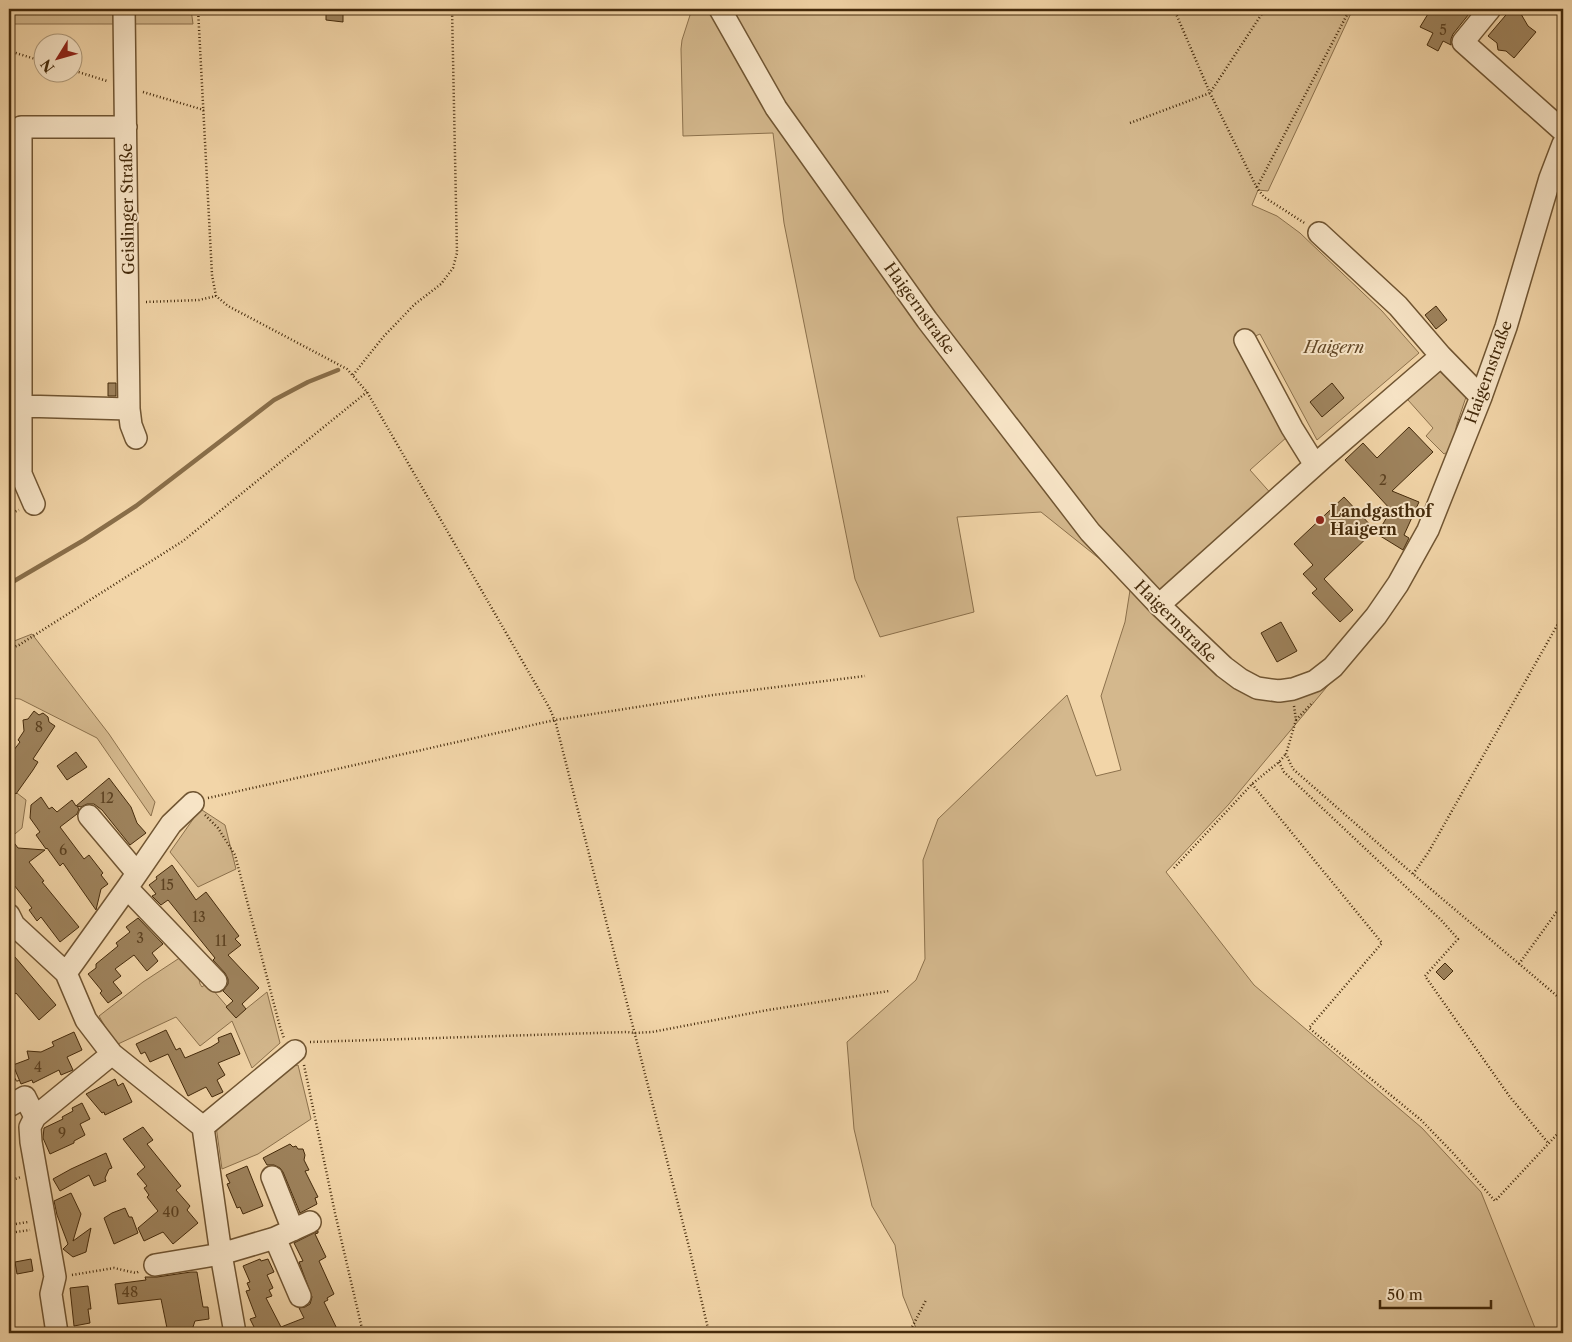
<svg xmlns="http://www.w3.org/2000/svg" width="1572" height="1342" font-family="'Libre Caslon Text',serif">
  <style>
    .green { fill: #d4b88d; stroke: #8c714c }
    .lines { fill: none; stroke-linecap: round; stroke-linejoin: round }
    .stream { stroke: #896e49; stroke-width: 4.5 }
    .building { fill: #9e835d; stroke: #442a0b }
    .minor-casing { stroke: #705532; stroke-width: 24 }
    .path { stroke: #442a0b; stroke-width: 2.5; stroke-dasharray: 1 2.5; stroke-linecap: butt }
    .minor { stroke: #f7e4c6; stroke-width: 21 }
    .poi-dot { fill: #8f2418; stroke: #f7e4c6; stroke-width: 2 }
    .labels { text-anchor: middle; stroke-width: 4; stroke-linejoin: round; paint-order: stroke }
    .number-label { font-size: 14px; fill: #5a4020 }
    .street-label { font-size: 16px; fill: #442a0b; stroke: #f7e4c6 }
    .park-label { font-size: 16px; font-style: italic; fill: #614625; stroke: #f7e4c6 }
    .poi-label { font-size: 16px; font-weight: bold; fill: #442a0b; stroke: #f7e4c6; text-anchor: start }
  </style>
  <rect width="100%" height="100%" fill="#f2d5a8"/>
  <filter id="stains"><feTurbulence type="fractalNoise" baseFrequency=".004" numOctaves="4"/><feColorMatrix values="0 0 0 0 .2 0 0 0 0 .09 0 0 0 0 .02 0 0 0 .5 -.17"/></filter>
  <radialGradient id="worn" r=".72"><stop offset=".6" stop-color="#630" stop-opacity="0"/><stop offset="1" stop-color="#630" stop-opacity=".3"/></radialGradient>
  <path class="green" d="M9,9H191L193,24H9Z
    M692,9H1353L1268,191L1258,190L1252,205L1277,216L1300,233L1382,311L1419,353L1317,440L1260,334L1237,344L1287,437L1250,470L1274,497L1151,604L1281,698L1366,640L1229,804L1166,872L1254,985L1422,1128L1481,1192L1537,1333H918L903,1296L895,1245L872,1206L854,1129L847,1042L916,980L925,959L923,860L938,819L1067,695L1096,776L1121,770L1101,696L1125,622L1131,584L1041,512L957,517L974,612L880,637L855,579L784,223L773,133L683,136L681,49L682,40Z
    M1439,369L1458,381L1466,397C1463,406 1460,415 1457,424C1453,437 1460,446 1444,454L1426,436L1433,428L1408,400V396Z
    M32,634L109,734L155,802L151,816L97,738L20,699L9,698V643Z
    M9,787L26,800L22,828L9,839Z
    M202,810L225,825L236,869L198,887L170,852L196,815Z
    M181,957L197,970L200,984L202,987L207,983L236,1017L267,992L280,1043L252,1068L232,1021L200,1046L176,1017L118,1044L107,1030L99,1016L143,982Z
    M298,1065L311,1119L258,1154L222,1169L216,1126L282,1068Z"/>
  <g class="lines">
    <path class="stream" d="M9,584L84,540L136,506L274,400L308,382L338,370"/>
  </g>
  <path class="building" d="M326,9L343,10V22L326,20Z
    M1431,9H1473L1453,34L1451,39V45L1443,41L1438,51L1427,45L1433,33L1420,27Z
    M1511,9H1516L1521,14L1528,26L1536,32L1514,58L1506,51L1498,50L1497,43L1488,36Z
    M1436,306L1447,320L1436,329L1425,315Z
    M108,383H116V396H108Z
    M1332,383L1344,398L1322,417L1310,402Z
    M1409,427L1433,452L1392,491L1419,502L1404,535L1409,538L1403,550L1377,534L1391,510L1345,460L1363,443L1377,458Z
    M1344,497L1375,530L1324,579L1353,610L1340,622L1312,593L1317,589L1303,574L1313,565L1294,544Z
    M1281,622L1297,651L1277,662L1261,633Z
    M34,711L39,715L43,713L48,717L49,722L55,726L33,759L38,762L33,770L16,794L9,788V761L10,755L20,742L18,740L24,731L23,720L28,719Z
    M76,752L87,767L67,780L57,766Z
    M109,778L131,807L137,823L146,833L130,845L102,810L94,804H87L81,807L77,806L79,809L77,814L60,827L84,859L89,855L103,873L101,875L108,884L101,889L96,910L63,863L60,866L47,848L46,849L36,835L40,832L30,818L31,805L41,797L49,809L52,807L57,812L72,800L76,806Z
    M9,836L18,848L45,850L29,862L44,881L42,882L79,927L60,942L41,917L37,921L29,910L32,908L14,885L9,889Z
    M172,865L196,900L206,892L239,936L235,939L241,945L228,955L259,988L242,1004L246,1009L236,1018L226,1007L233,1001L223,991L228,984V979L225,973L213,960L215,958L168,900L161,905L152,896L156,894L149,885L157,879L156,877Z
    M138,918L163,944L152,953L158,961L147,971L134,955L115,969L121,976L113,982L122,993L108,1003L100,993L102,991L88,974L96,968V964L118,946L116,943L130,932L126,927Z
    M9,950L56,1005L39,1020L16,993L9,999Z
    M1445,963L1453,971L1444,980L1436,972Z
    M166,1030L176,1050L180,1048L185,1058L211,1047L219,1042L218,1038L231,1033L240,1054L218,1063L225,1075L217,1080L223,1092L212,1097L206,1087L188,1096L168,1054L150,1062L145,1052L141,1054L136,1044Z
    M74,1032L82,1050L67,1057L73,1070L61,1075L59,1070L33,1083L32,1080L21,1084L13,1065L29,1059L27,1051L41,1052L54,1046L52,1042Z
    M115,1079L118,1086L123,1083L132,1102L105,1115L104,1112L102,1113L86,1094Z
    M82,1103L90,1119L80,1124L85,1135L74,1141V1143L50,1154L43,1138L44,1128L63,1119L62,1117L73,1111L72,1108Z
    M143,1127L153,1140L147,1144L181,1186L176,1190L190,1206L187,1210L198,1223L173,1244L163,1232L144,1241L138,1228L158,1211L147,1197L149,1195L144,1188L147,1186L137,1174L145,1167L123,1139Z
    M290,1144L293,1147L296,1146L298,1149H303L305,1155L304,1160L309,1170L305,1171L318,1197L315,1198L317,1204L300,1213L283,1172L280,1168L274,1165H267L263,1158Z
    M106,1153L112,1168L109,1169L105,1178L106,1181L94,1186L89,1175L60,1191L53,1179L71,1169Z
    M247,1166L263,1206L243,1214L240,1207L237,1208L227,1184L230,1183L226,1175Z
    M71,1193L81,1214L73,1241L91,1228L86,1252L73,1257L63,1249L68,1244L57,1215L54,1201Z
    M125,1208L129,1217H132L138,1233L114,1244L104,1218L112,1213Z
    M318,1231V1233L315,1234L326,1257L319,1261L334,1294L327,1298L328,1300L324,1302L339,1333H311L309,1329L298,1333H257L250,1319L256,1317L246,1291L250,1290L247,1283L250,1282L243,1266L260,1259L261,1261L268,1259L274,1272L267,1275L273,1288L269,1290L272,1296L266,1298L281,1327L304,1318L299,1308L305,1307L310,1304L312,1297L299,1262L303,1261L294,1243Z
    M31,1259L33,1271L17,1274L15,1262Z
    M191,1272H197L203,1307H208L209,1319L195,1321L191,1333H168L161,1299L118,1304L115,1284L146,1280L145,1277H157Z
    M88,1286L91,1309H88L90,1323L74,1326L70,1288Z"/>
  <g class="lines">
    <g class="minor-casing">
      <path id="minor" d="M124,9L129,409L131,425L136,438
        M720,9L776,108L927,320L1090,532L1159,605L1224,667L1240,679L1257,688L1279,691L1293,689L1315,681L1333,667L1376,616L1398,584L1428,530L1481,397L1506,327L1550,178L1563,144
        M1490,9L1463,42L1563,131
        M1319,233L1398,306L1441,356L1481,397
        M1245,340L1292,428L1315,465
        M22,406L129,409
        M34,504L21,474V127H126
        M1159,605L1324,457L1441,356
        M89,816L137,873
        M127,888L216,981
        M9,915L14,925L66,973L86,1020L112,1054L203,1127L221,1254L235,1333
        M66,973L127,888L171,824L193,803
        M9,1106L25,1097L35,1117
        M203,1127L295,1051
        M272,1177L293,1230
        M275,1238L300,1296
        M155,1265L221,1254L275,1238L310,1222
        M57,1333L51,1294L55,1277L31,1142L30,1127L35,1117L112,1054"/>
    </g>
    <path class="path" d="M198,9L212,275L216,296L228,306L347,369L367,392L550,709L556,724L690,1251L709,1333
      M1174,9L1210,93L1257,188L1264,197L1306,224
      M9,51L42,61
      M72,70L107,81
      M143,92L204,110
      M1130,123L1210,93L1265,9
      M1257,187L1350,9
      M146,302L199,300L216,296
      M353,375L384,336L415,304L441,284L453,268L457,253L452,9
      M9,514L19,510
      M9,649L19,645L183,541L367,392
      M1294,706L1296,720L1286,754L1293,769L1413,874L1563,1001
      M1296,720L1313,702
      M1279,762L1284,772L1441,920L1458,939L1425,976L1510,1097L1549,1144
      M1252,784L1382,943L1309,1028L1421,1120L1453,1153L1495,1201L1563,1128
      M208,798L555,720L713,695L865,676
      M205,815L218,828L235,855L280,1027L284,1038
      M1174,868L1252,784L1279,762L1286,754
      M1413,874L1428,853L1563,615
      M1519,964L1563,903
      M310,1042L627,1032L635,1033L652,1032L768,1010L889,991
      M304,1065L335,1213L363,1333
      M9,1083L17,1079L18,1082
      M9,1181L21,1177
      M9,1225L28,1222
      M9,1233L30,1230
      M72,1275L114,1268L136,1273L140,1271
      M909,1333L926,1300"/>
    <use href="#minor" class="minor"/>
  </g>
  <circle class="poi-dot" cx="1320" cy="520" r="5"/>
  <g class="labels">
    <g class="number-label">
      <text x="1443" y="35">5</text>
      <text x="1383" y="485">2</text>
      <text x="39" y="732">8</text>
      <text x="107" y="803">12</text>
      <text x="63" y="855">6</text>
      <text x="167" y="890">15</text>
      <text x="199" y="922">13</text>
      <text x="140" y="943">3</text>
      <text x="221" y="946">11</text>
      <text x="38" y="1072">4</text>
      <text x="62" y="1138">9</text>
      <text x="171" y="1217">40</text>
      <text x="130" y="1297">48</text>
    </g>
    <g class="street-label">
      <text transform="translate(127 209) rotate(-91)" y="6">Geislinger Straße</text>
      <text transform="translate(920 308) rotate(54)" y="6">Haigernstraße</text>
      <text transform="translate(1488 372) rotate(-70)" y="6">Haigernstraße</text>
      <text transform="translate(1176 621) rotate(45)" y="6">Haigernstraße</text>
    </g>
    <g class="park-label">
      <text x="1334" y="353">Haigern</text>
    </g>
    <g class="poi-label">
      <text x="1330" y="517">Landgasthof<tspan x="1330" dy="18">Haigern</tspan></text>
    </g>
  </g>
  <rect width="1572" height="1342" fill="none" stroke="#f2d5a8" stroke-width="30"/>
  <rect x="10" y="10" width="1552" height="1322" fill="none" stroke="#442a0b" stroke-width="2.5"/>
  <rect x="15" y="15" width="1542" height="1312" fill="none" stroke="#442a0b"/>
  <g transform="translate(58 58) rotate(233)"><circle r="24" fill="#f7e4c6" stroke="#af9a7b"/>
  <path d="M0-4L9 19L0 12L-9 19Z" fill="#8f2418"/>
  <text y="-8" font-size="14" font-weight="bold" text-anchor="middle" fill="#442a0b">N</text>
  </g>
  <path d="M1380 1300v8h111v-8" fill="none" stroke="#442a0b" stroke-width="2.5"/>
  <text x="1387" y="1300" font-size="15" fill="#442a0b" stroke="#f7e4c6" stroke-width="4" paint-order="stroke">50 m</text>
  <rect width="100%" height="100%" filter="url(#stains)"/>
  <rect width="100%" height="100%" fill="url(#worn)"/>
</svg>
